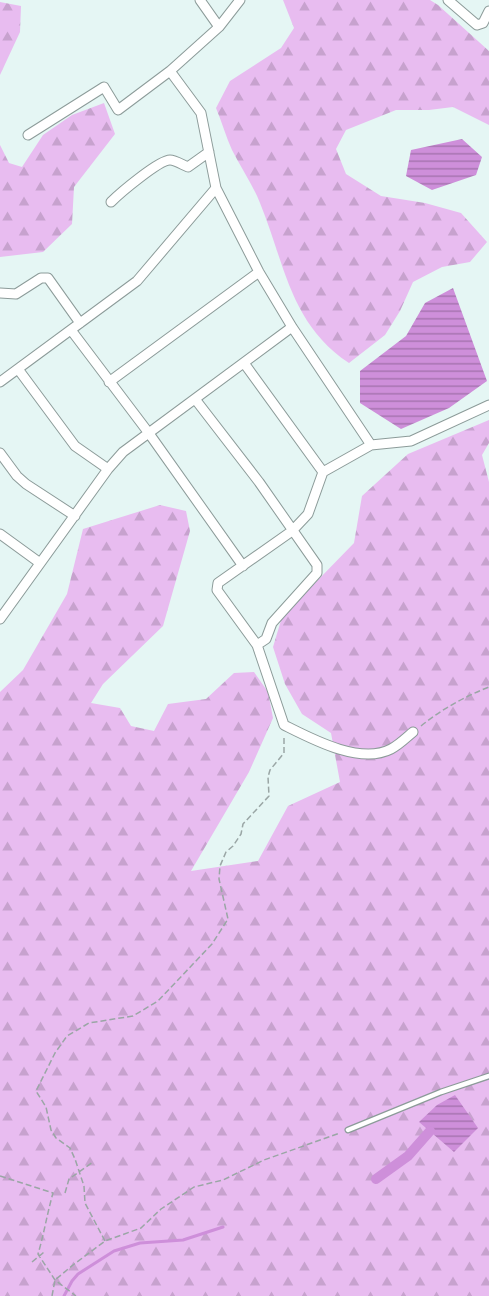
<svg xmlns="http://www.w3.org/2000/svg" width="489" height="1296" font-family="Commissioner,sans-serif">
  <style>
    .forest { fill: url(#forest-firs) }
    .water { fill: url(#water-rules) }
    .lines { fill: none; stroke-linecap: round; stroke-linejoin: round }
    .stream { stroke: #ce8fda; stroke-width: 3 }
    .canal { stroke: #ce8fda; stroke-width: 10 }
    .service-casing { stroke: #8c9b99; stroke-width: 7 }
    .minor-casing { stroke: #8c9b99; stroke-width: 11 }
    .path { stroke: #9aa6a5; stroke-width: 1.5; stroke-dasharray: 6 3; stroke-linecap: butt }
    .service { stroke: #fff; stroke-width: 4.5 }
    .minor { stroke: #fff; stroke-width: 9 }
  </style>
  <defs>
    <pattern id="forest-firs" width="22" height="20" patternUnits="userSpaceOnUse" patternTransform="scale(1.5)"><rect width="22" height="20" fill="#e8bcf0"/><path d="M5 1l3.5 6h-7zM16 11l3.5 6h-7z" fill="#c7a2ce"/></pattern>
    <pattern id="water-rules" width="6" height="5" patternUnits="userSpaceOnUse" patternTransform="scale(1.5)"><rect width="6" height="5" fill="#ce8fda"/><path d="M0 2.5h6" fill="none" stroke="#a775b1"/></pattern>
  </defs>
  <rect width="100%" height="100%" fill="#e5f6f4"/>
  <path class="forest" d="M283,0H430L438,5L489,51V125L453,107L429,110H396L346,130L336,149L346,174L381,196L425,203L461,213L487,242L470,262L442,267L413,282L400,311L385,335L349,363C290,324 285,264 260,203C253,185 241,168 232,150C226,137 222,122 216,108L230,81L281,48L294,28Z
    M0,2L21,6L20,32L0,75Z
    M104,103L115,134L74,187L72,224L43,252L0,257V145L9,163L22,167L43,135L72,115Z
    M489,420V443L482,455L489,482V1296H0V692L23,670L67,594L83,529L160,505L186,511L190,531L163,626L103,684L91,703L120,708L131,726L154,731L168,704L206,699L234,673L254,672L268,692L273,718L249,772L191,871L258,861L288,806L340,782L331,733L302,714L285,684L273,647L282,617L354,543L362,496L408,454Z"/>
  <path class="water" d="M462,139L482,157L476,175L432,190L406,176L411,150Z
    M453,288L487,381L449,408L401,429L360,403V371L406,336L425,303Z
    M455,1095L478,1128L454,1152L419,1122L437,1105Z"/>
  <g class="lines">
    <path class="stream" d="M64,1296L72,1281L78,1274L114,1251L140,1243L183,1240L223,1227"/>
    <path class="canal" d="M376,1179L408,1156L430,1131"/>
    <g class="service-casing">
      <path id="service" d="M348,1130L441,1092L489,1076"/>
    </g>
    <g class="minor-casing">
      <path id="minor" d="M200,0L219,27
        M240,0L219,27L170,71L201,113L216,188L259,272L292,327L371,445
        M448,0L477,25L483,23L489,11
        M28,135L104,87L118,110L170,71
        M111,202C120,193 159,160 170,160C175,160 183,165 188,167L209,152
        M0,293L16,294L41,278H48L80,323
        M71,330L148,432L243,566
        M244,363L323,472
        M18,369L75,446L108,469
        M0,382L137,281L216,188
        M109,382L259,272
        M195,399L259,482L317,565V573L272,623L266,639L257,645
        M0,453L17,476L26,484L75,516
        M0,534L40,563
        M0,619L108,469L123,452L292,327
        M413,732C407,737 399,745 391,749C360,765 312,739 284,725L257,645L217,590L218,583L292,531L308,514L323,472L371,445L411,441L489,405"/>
    </g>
    <path class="path" d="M421,726C442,709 464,697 489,687
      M0,1176L53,1193C47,1214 44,1234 38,1254L55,1280L76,1296
      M65,1193L69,1179L93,1162
      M105,1241L85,1203L84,1186L75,1159L70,1148L56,1138L51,1130L46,1107L36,1091L55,1053L67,1036L89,1023L133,1016L158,1001L212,944L228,919L219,879L220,866L226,852L233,846L241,834L243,824L269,796L268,777L270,770L284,753V736
      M32,1262L43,1253L39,1254
      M52,1296L55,1280L73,1265L105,1241L141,1228L161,1209L194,1187L223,1180L264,1160L340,1133"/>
    <use href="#service" class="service"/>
    <use href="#minor" class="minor"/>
  </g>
</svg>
